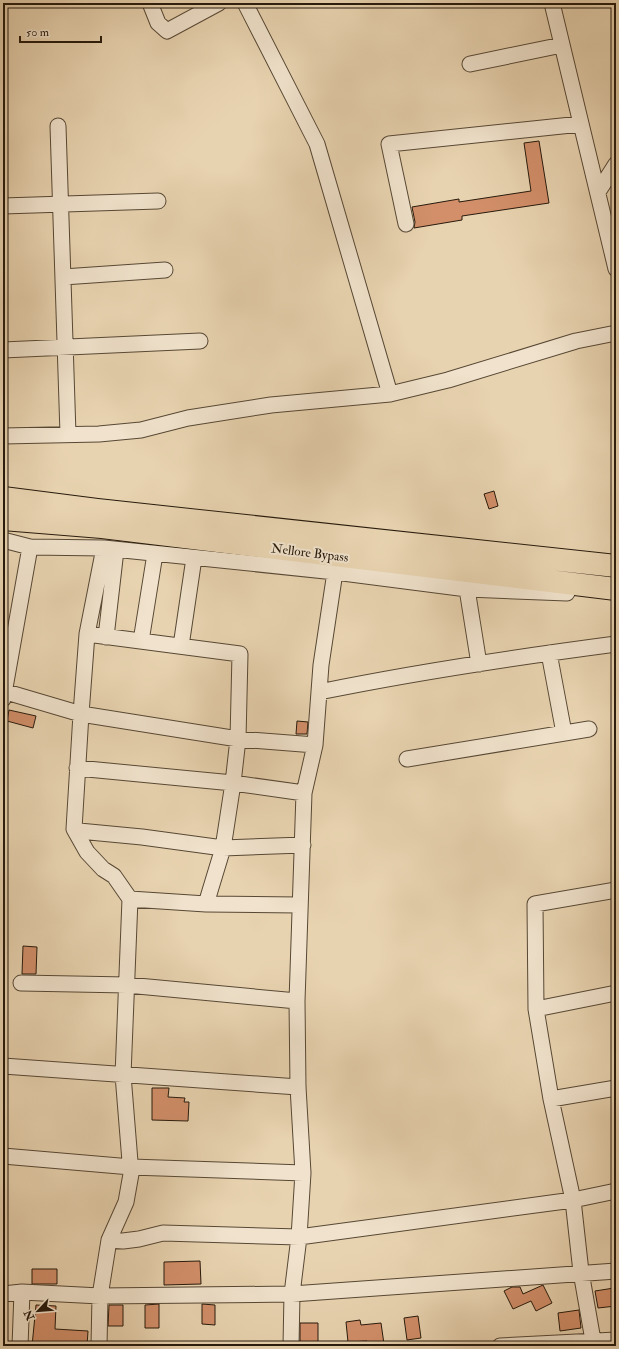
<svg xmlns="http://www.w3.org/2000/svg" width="619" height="1349" font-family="'IM FELL Double Pica',serif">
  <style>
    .building { fill: #d28f6a; stroke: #271a0c }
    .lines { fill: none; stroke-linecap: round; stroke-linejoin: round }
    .minor-casing { stroke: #574835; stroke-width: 17 }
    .highway-casing { stroke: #271a0c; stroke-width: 24 }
    .minor { stroke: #f0e2cc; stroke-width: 15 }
    .highway { stroke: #e8d3b0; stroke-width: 22 }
    .labels { text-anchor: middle; stroke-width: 4; stroke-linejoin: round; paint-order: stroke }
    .street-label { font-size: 13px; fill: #271a0c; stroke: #f0e2cc }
  </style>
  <rect width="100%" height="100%" fill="#e8d3b0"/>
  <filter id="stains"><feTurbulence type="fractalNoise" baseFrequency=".005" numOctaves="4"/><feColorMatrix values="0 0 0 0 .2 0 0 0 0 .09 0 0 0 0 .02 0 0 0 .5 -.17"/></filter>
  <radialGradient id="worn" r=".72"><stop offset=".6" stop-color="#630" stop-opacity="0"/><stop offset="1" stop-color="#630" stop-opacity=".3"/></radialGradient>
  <path class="building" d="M539,141L549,203L462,216V220L414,228L415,222L412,207L459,199V202L531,191L524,143Z
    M494,491L498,506L489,509L484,494Z
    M9,710L36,716L33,728L7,721Z
    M297,721L308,722L307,734H296Z
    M23,946L37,947L36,974H22Z
    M152,1088H169L168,1097L185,1098L184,1102H189L188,1121L152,1120Z
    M200,1261L201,1284L164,1285V1262Z
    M32,1269H57V1284H32Z
    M543,1285L552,1303L536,1311L531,1301L513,1309L504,1291L512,1287H520L523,1294Z
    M614,1288L616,1306L598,1308L595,1291Z
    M159,1304V1328H145V1305Z
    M202,1304L215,1305V1325L202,1324Z
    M36,1305L56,1306L55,1329L88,1331L87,1346H32Z
    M109,1305H123V1326H108Z
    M579,1310L581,1328L560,1331L558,1313Z
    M418,1316L421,1338L407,1340L404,1318Z
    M360,1320L361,1325L381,1323L384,1344L368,1346L367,1341L348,1342L346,1322Z
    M300,1323H318V1345H300Z"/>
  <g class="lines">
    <g class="minor-casing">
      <path id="minor" d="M150,3L158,23L167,31L219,3
        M245,3L317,144L390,394
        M552,3L616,269
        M470,64L562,45
        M58,126L68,434
        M598,192L616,164
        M3,206L158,201
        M406,224L389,144L581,124
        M63,277L165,270
        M3,350L200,341
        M3,436L99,434L141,430L188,418L271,405L390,394L448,380L576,341L616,333
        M3,540L30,547L104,548L335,572L467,589L567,593
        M104,548L87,634L81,714L238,739L315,745
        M467,589L479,664
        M87,634L240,654L238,739L233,783L223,848L206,904
        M106,637L116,550
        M141,641L155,554
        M181,646L194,558
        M549,653L564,733
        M3,691L81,714L74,829L87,852L103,869L114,876L130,899L123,1075L131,1174L126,1202L109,1240
        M319,692C417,672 517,657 616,644
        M3,699L30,547
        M407,759L589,729
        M77,768L233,783L304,793
        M74,829L79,831L142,837L223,848L303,845
        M130,899L206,904L299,905
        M21,983L127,985L297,1001
        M536,1009L535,904L616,890
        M3,1066L298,1087
        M551,1099L616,1088
        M3,1156L131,1167L303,1173
        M3,1294L22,1292L100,1296L292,1294L616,1271
        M20,1346L22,1292
        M99,1346L100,1296L109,1240L123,1241L139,1239L163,1233L299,1237L573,1200L616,1191
        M291,1346L292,1294L299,1237L303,1173L298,1087L297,1001L304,793L315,745L321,665L335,572
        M500,1346L616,1340
        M594,1346L581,1272L573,1200L551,1099L536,1009L616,993"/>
    </g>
    <g class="highway-casing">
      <path id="highway" d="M3,498L97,510L616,566
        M3,519L102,527L616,589"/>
    </g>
    <use href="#minor" class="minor"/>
    <use href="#highway" class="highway"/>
  </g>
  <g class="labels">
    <g class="street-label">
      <text transform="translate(310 552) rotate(7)" y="5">Nellore Bypass</text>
    </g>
  </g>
  <rect width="619" height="1349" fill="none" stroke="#e8d3b0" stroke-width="16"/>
  <rect x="4" y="4" width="611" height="1341" fill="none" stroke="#271a0c" stroke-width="2"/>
  <rect x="8" y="8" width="603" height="1333" fill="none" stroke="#271a0c"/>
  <g transform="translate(38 1311) rotate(244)" stroke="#f0e2cc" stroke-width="3" paint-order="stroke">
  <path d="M0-3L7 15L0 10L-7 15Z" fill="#271a0c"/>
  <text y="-6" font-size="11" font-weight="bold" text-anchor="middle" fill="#271a0c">N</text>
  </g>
  <path d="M20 36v6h81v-6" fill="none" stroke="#271a0c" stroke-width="2"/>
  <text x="26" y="36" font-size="12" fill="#271a0c" stroke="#f0e2cc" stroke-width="3" paint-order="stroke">50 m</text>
  <rect width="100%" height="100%" filter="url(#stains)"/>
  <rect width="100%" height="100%" fill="url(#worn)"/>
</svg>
